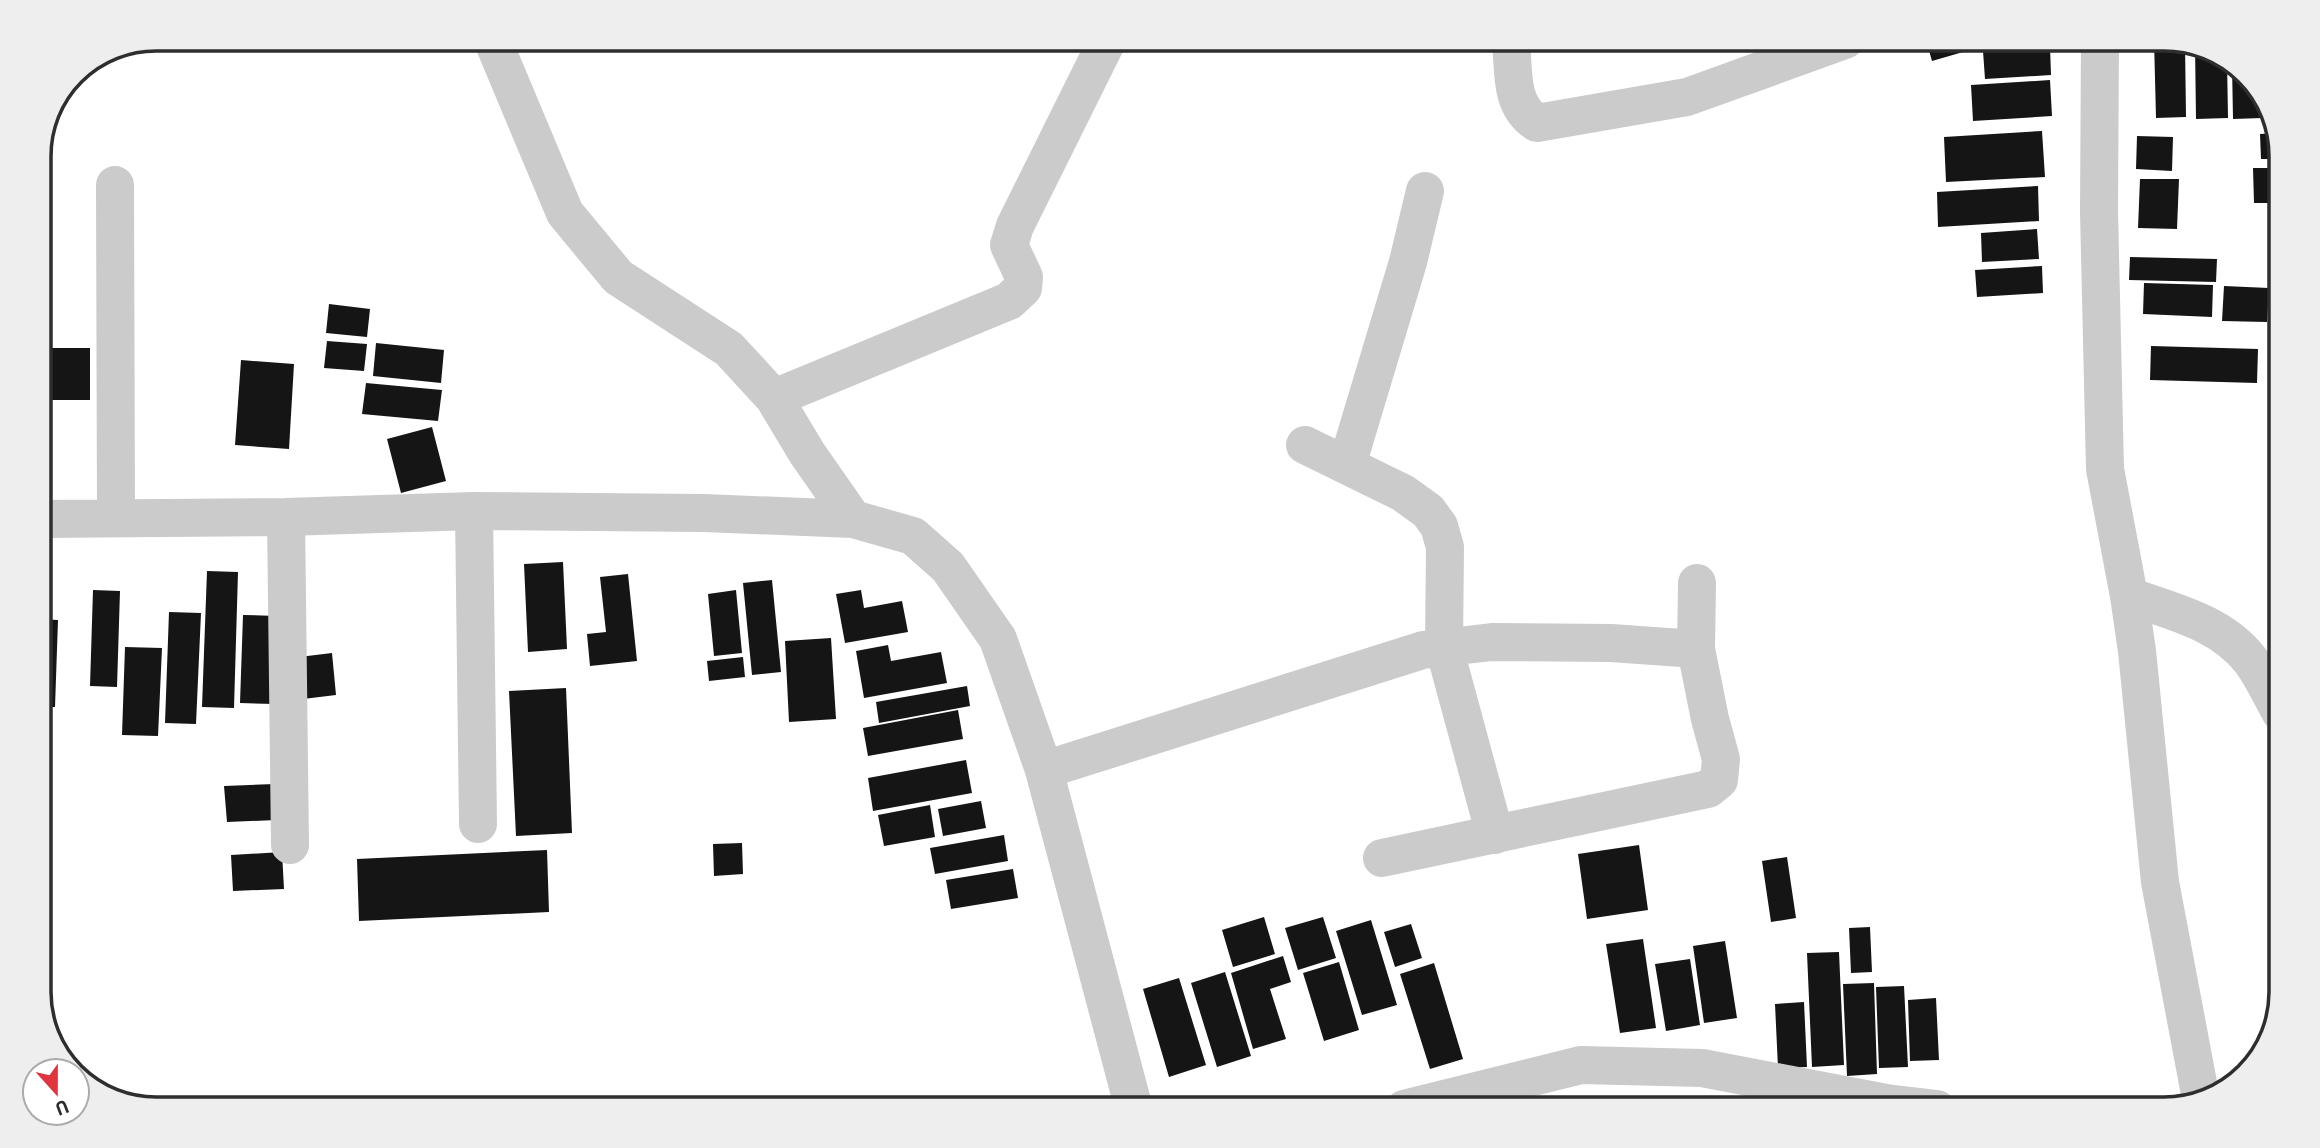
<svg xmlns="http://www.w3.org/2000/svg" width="2320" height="1148" font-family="Barlow,sans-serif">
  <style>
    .building { fill: #151515 }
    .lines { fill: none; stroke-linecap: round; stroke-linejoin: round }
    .minor { stroke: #cbcbcb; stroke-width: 38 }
    .rim { fill: none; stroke: #2e2e2e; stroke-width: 3.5 }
  </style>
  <rect width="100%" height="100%" fill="#fff"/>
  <path class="building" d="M2008,39L1932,61L1926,40Z
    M2154,39L2185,43L2186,117L2156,118Z
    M2195,45L2216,50L2227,60L2228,118L2196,119Z
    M2050,46L2051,75L1985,79L1983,51Z
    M2232,64L2261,90L2262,118L2233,119Z
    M2050,80L2052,116L1973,121L1971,85Z
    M2042,131L2045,177L1946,182L1944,137Z
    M2276,133L2281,148V159H2261L2260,134Z
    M2137,136L2173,137L2172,171L2136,169Z
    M2253,168H2281V203H2254Z
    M39,171H43V204H39Z
    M2140,179H2179L2177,229L2138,228Z
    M2038,186L2039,221L1938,227L1937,192Z
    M39,208H44V241H39Z
    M2037,229L2039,259L1982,262L1981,233Z
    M39,246H43V274H39Z
    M2130,257L2217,259L2216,282L2129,280Z
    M2042,266L2043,293L1977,297L1975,270Z
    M2144,283L2213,285L2212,317L2143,314Z
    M2224,286L2269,288L2267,322L2222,321Z
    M329,304L370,309L367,337L326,333Z
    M327,341L367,344L364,371L324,368Z
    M376,343L444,350L441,383L373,376Z
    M2151,346L2258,349L2257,383L2150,380Z
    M48,348H90V400H48Z
    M241,360L294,364L289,449L235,445Z
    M366,383L442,390L438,421L362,414Z
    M432,427L446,481L401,493L387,439Z
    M39,447H43V484H39Z
    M563,562L567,649L528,652L524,564Z
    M207,571L238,572L234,708L202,707Z
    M628,574L637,661L590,666L587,634L606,632L600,577Z
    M772,580L781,672L752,675L743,583Z
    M93,590L120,591L117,687L90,686Z
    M736,590L742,653L714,656L708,594Z
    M861,590L864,608L902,601L908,632L845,643L836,594Z
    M169,612L201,613L196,724L165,723Z
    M243,615L278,616L275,704L240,703Z
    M39,619L58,620L55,707H39Z
    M831,638L836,719L789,722L785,641Z
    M888,645L891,661L941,652L947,683L864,698L856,651Z
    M125,647L162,648L158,736L122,735Z
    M332,653L336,695L303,699L299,657Z
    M743,657L745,677L709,681L707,661Z
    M967,686L970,706L879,723L876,702Z
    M566,688L572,833L516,836L509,691Z
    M958,710L963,739L868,756L863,728Z
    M966,760L972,793L873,811L868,778Z
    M275,784L276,820L227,822L224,786Z
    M981,801L986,828L943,836L938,809Z
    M930,805L935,837L884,846L878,815Z
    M1004,835L1008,861L935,874L930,848Z
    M742,843L743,874L714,876L713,844Z
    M1639,845L1648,910L1587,919L1578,854Z
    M547,850L549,912L359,921L357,859Z
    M282,852L284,889L233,891L231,855Z
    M1787,857L1796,918L1771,922L1762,861Z
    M1013,869L1018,898L951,909L946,880Z
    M1264,917L1275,954L1233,967L1222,930Z
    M1323,917L1336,958L1298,970L1285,928Z
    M1371,920L1397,1005L1362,1015L1336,931Z
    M1411,924L1422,958L1395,967L1384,932Z
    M1870,927L1872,972L1851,973L1849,928Z
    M1643,939L1656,1028L1620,1033L1606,944Z
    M1725,941L1737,1018L1704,1023L1693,946Z
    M1839,952L1844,1065L1812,1067L1807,953Z
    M1283,956L1291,982L1270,989L1286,1039L1253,1049L1231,973Z
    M1690,959L1700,1025L1666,1031L1655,964Z
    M1339,962L1359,1030L1324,1041L1303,973Z
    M1434,963L1463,1059L1430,1069L1400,974Z
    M1225,972L1251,1056L1217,1067L1191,983Z
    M1179,978L1206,1065L1169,1077L1143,989Z
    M1874,983L1877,1074L1847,1076L1843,984Z
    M1904,986L1908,1067L1879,1068L1876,987Z
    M1936,998L1939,1060L1910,1061L1908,1000Z
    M1804,1002L1807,1067L1778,1068L1775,1004Z"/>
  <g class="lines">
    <path class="minor" d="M2100,39L2099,211L2105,469L2129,596L2137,651L2160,882L2201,1099
      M1511,41C1514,71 1509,105 1537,123L1687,97L1845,40
      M495,46L565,213L618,277L729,349L774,398L807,453L853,519
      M115,185L116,517
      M774,398L1009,301L1023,288L1024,277L1009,245L1015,226L1106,43
      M1305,445L1403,493L1428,511L1439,526L1445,547L1444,647L1495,835
      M1347,465L1408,262L1425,191
      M474,511L478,824
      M286,517L290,845
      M39,519L286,517L474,511L704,513L853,519L913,536L948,567L998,639L1044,770L1134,1109
      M2129,596C2173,612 2221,622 2251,661C2263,677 2271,696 2281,713
      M1044,770L1423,650L1492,642L1611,643L1696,649
      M1382,858L1708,789L1719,780L1721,759L1710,719L1696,649L1697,583
      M1404,1109L1581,1065L1702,1068L1886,1103L1937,1109"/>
  </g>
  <path d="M0 0H2320V1148H0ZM156 51H2164A105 105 0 0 1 2269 156V992A105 105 0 0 1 2164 1097H156A105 105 0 0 1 51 992V156A105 105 0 0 1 156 51Z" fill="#eee" fill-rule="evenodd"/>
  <path class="rim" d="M156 51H2164A105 105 0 0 1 2269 156V992A105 105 0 0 1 2164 1097H156A105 105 0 0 1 51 992V156A105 105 0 0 1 156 51Z"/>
  <g transform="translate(56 1092) rotate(159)"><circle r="33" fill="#ffffff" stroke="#ababab" stroke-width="2"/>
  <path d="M0-5L12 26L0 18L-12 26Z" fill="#e0343f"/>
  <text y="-10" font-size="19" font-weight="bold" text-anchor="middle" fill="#2e2e2e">U</text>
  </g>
</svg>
